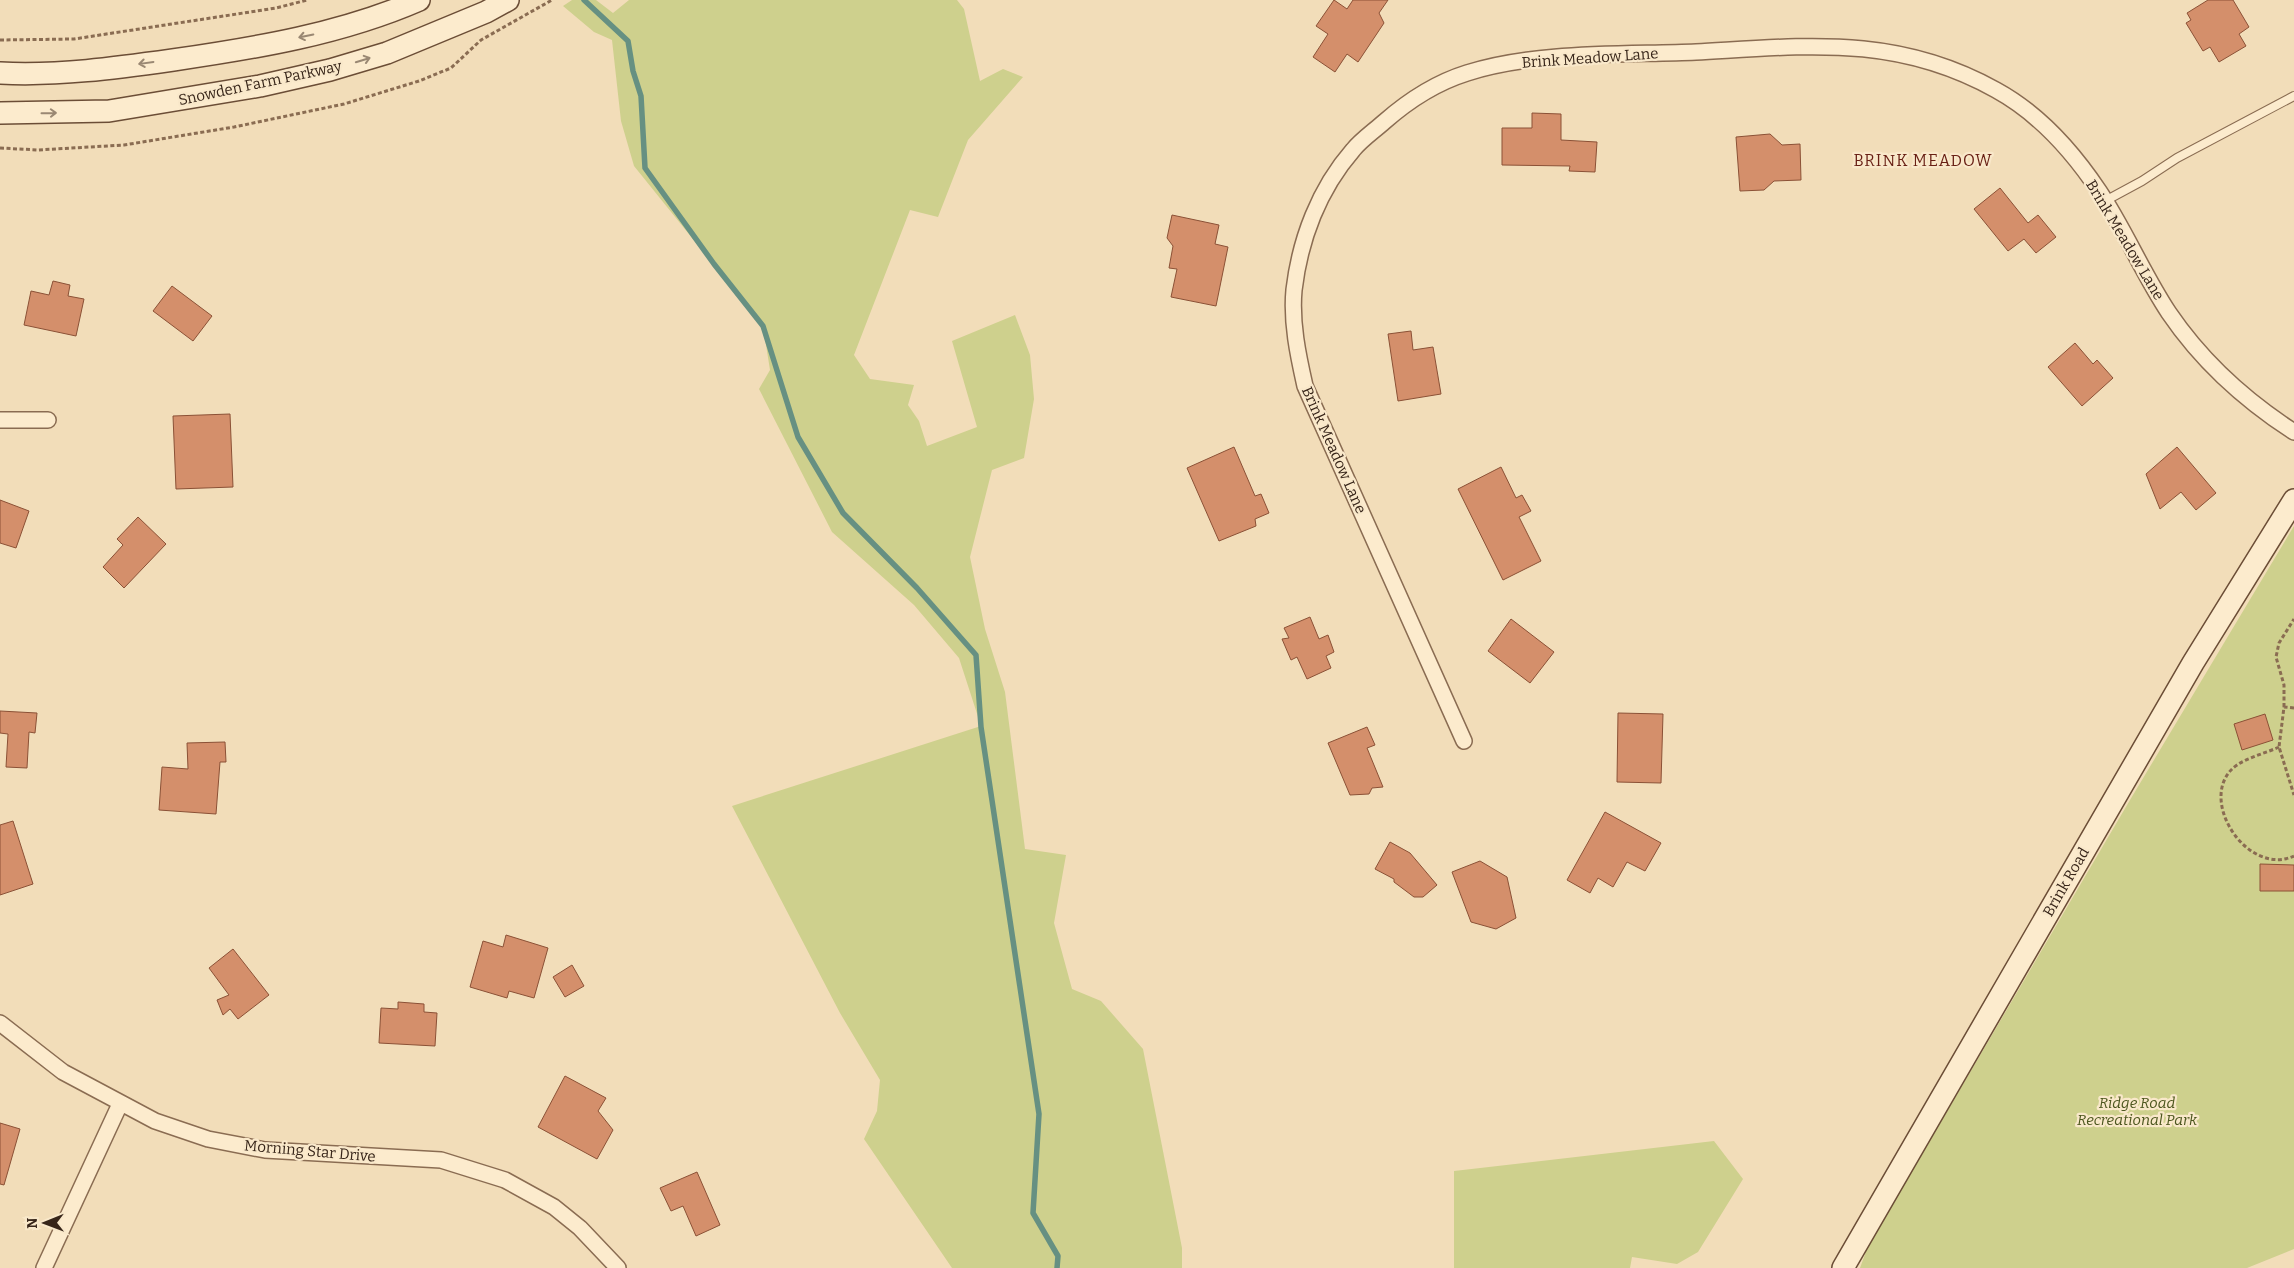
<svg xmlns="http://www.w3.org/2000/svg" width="2294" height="1268" font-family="Bitter,serif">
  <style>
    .green { fill: #ced08d }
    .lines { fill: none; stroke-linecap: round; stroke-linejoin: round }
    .stream { stroke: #669082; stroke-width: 5.5 }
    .building { fill: #d48f6b; stroke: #8b5136 }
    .lane-casing { stroke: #8a6c52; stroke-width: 10 }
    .street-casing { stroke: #8a6c52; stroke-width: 18 }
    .secondary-casing { stroke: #6b4d36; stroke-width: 24 }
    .path { stroke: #8a6c52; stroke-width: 3; stroke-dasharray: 4 2.5; stroke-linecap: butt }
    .lane { stroke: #fcebcd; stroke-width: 8 }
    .street { stroke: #fcebcd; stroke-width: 15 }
    .secondary { stroke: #fcebcd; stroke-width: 21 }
    .oneway { stroke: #9a8873 }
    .labels { text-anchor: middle; stroke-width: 4.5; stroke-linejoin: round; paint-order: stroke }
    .street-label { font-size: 15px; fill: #372519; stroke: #f9e8ca }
    .park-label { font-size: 15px; font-style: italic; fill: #4c561e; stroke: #f9e8ca }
    .neighbourhood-label { font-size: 16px; letter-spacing: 1px; fill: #681f14; stroke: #f9e8ca }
  </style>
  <rect width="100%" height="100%" fill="#f2ddb9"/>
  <path class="green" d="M572,0H596L613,13L629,0H957L964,9L980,81L1003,69L1023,77L968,140L938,217L910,210L854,355L870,379L914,385L908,405L919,421L927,446L977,427L952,341L1015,315L1030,355L1034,399L1024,458L992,470L970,557L985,629L1005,692L1025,849L1066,855L1054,923L1072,989L1101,1001L1143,1049L1182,1248V1268H952L864,1139L877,1111L880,1080L840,1013L732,806L981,726L959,658L914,605L832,532L759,389L770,370L763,326L634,166L621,121L612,40L594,32L563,6Z
    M2294,526V1249L2247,1268H1860L1868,1246L2130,800Z
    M1714,1141L1743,1179L1698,1252L1677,1264L1632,1257L1630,1268H1454V1171Z"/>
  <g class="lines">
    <path class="stream" d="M584,0L628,41L633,71L641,96L645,168L714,264L763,326L798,437L843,513L917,588L976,655L981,727L1039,1114L1033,1213L1058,1256L1057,1268"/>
  </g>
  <path class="building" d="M1334,0L1347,9L1353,0H1388L1379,13L1384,23L1358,62L1347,54L1335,72L1313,57L1328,34L1316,26Z
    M2208,0H2233L2249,27L2239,34L2246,46L2219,62L2210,47L2203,51L2186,23L2191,20L2187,13Z
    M1532,113L1561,114V140L1597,142L1595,172L1569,171L1570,166L1502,165V128H1532Z
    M1770,134L1782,145L1800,144L1801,180L1774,181L1764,190L1740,191L1736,137Z
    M2000,188L2028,223L2038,215L2056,237L2036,253L2024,239L2008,251L1974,209Z
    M1172,215L1219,225L1215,244L1228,247L1216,306L1171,297L1177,269L1169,268L1173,246L1167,238Z
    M53,281L70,285L68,296L84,299L76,336L24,325L31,291L49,295Z
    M172,286L212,316L193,341L153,311Z
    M1411,331L1413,350L1433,347L1441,394L1398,401L1388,334Z
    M2075,343L2093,364L2097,360L2113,378L2082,406L2048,367Z
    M230,414L233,487L176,489L173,416Z
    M1234,447L1255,496L1261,494L1269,513L1255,519L1256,526L1219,541L1187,468Z
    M2177,447L2216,493L2196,510L2181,492L2160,509L2146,474Z
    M1501,467L1516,498L1522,495L1531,511L1519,517L1541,561L1503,580L1458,489Z
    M0,500L29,511L16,548L0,543Z
    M138,517L166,544L124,588L103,567L123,545L117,539Z
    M1310,617L1319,639L1328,635L1334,652L1326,656L1331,668L1307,679L1297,657L1291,660L1282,639L1289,638L1284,628Z
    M1511,619L1554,652L1530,683L1488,651Z
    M0,711L37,713L35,733L29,732L27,768L6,767L8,734L0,733Z
    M1618,713L1663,714L1661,783L1617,782Z
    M2265,714L2273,740L2242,750L2234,724Z
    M1367,727L1375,745L1367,748L1383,787L1372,788L1369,794L1350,795L1328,743Z
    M225,742L226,762H220L216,814L159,810L162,767L188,769L187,743Z
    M1605,812L1661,843L1645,871L1627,862L1613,887L1598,878L1590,893L1567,880Z
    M13,821L33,884L0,895V825Z
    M1390,842L1410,853L1437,885L1423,897H1414L1394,882V879L1375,869Z
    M1480,861L1507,877L1516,918L1496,929L1471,922L1452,872Z
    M2260,864L2294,865V891H2260Z
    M506,935L548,948L534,998L509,991L507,998L470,987L483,941L503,947Z
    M233,949L269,995L238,1019L230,1009L223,1015L217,1000L229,995L209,968Z
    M572,965L584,986L565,997L553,977Z
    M398,1002L424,1004V1012L437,1013L435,1046L379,1043L381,1008L398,1009Z
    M565,1076L606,1098L598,1111L613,1130L597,1159L538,1127Z
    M0,1123L20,1129L4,1185L0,1184Z
    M697,1172L720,1225L696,1236L683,1206L671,1211L660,1188Z"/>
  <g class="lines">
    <g class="lane-casing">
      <path id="lane" d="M2105,201L2142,181L2177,158L2294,96"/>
    </g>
    <g class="street-casing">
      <path id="street" d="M0,420H48
        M1464,741L1305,386C1298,355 1291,322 1294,290C1300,239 1319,189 1353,150C1361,140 1374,131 1384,122C1409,100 1435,83 1467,73C1536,51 1624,55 1696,52C1805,46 1896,34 1996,90C2038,113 2073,152 2099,191C2125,230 2143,274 2169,313C2201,360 2246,401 2294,432
        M0,1023L63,1072L155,1121L208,1139L265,1150L441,1160L505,1180L554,1207L580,1228L618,1268
        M44,1268L120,1104"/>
    </g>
    <g class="secondary-casing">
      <path id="secondary" d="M0,73C58,76 116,68 173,60C256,48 341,34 419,0
        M0,113L109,111L260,86L330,70L387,53L486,12L508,0
        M1843,1268L2193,663L2294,500"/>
    </g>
    <path class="path" d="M0,40L74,39L276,8L307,0
      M0,148L38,150L124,145L234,127L344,104L419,81L451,68L481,40L552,0
      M2284,707V685L2276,657L2279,643L2294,619
      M2294,708L2284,707L2279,747L2294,795
      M2279,747C2266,753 2249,757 2237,765C2194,795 2246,878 2294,856"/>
    <use href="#lane" class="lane"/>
    <use href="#street" class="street"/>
    <use href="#secondary" class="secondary"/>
  </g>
  <defs><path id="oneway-shaft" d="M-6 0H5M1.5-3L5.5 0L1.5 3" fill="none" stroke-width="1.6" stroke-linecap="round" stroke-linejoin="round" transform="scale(1.25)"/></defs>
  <g class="oneway">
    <use href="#oneway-shaft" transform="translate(306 36) rotate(168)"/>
    <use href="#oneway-shaft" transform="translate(363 60) rotate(-17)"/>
    <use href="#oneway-shaft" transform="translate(146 63) rotate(172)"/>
    <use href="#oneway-shaft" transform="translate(49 113) rotate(-1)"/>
  </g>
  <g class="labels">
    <g class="street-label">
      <text transform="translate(1590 58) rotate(-4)" y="5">Brink Meadow Lane</text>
      <text transform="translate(260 83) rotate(-12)" y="5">Snowden Farm Parkway</text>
      <text transform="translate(2125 240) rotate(59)" y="5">Brink Meadow Lane</text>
      <text transform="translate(1334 450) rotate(66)" y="5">Brink Meadow Lane</text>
      <text transform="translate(2066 882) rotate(-60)" y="5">Brink Road</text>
      <text transform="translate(310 1151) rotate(5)" y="5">Morning Star Drive</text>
    </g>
    <g class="park-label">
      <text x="2137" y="1108">Ridge Road<tspan x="2137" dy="17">Recreational Park</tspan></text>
    </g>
    <g class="neighbourhood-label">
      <text x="1923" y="166">BRINK MEADOW</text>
    </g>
  </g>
  <g transform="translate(45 1223) rotate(269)" stroke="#f9e8ca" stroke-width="4" paint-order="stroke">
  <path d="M0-4L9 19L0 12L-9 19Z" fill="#372519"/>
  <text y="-8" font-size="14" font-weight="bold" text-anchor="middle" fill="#372519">N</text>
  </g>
</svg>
